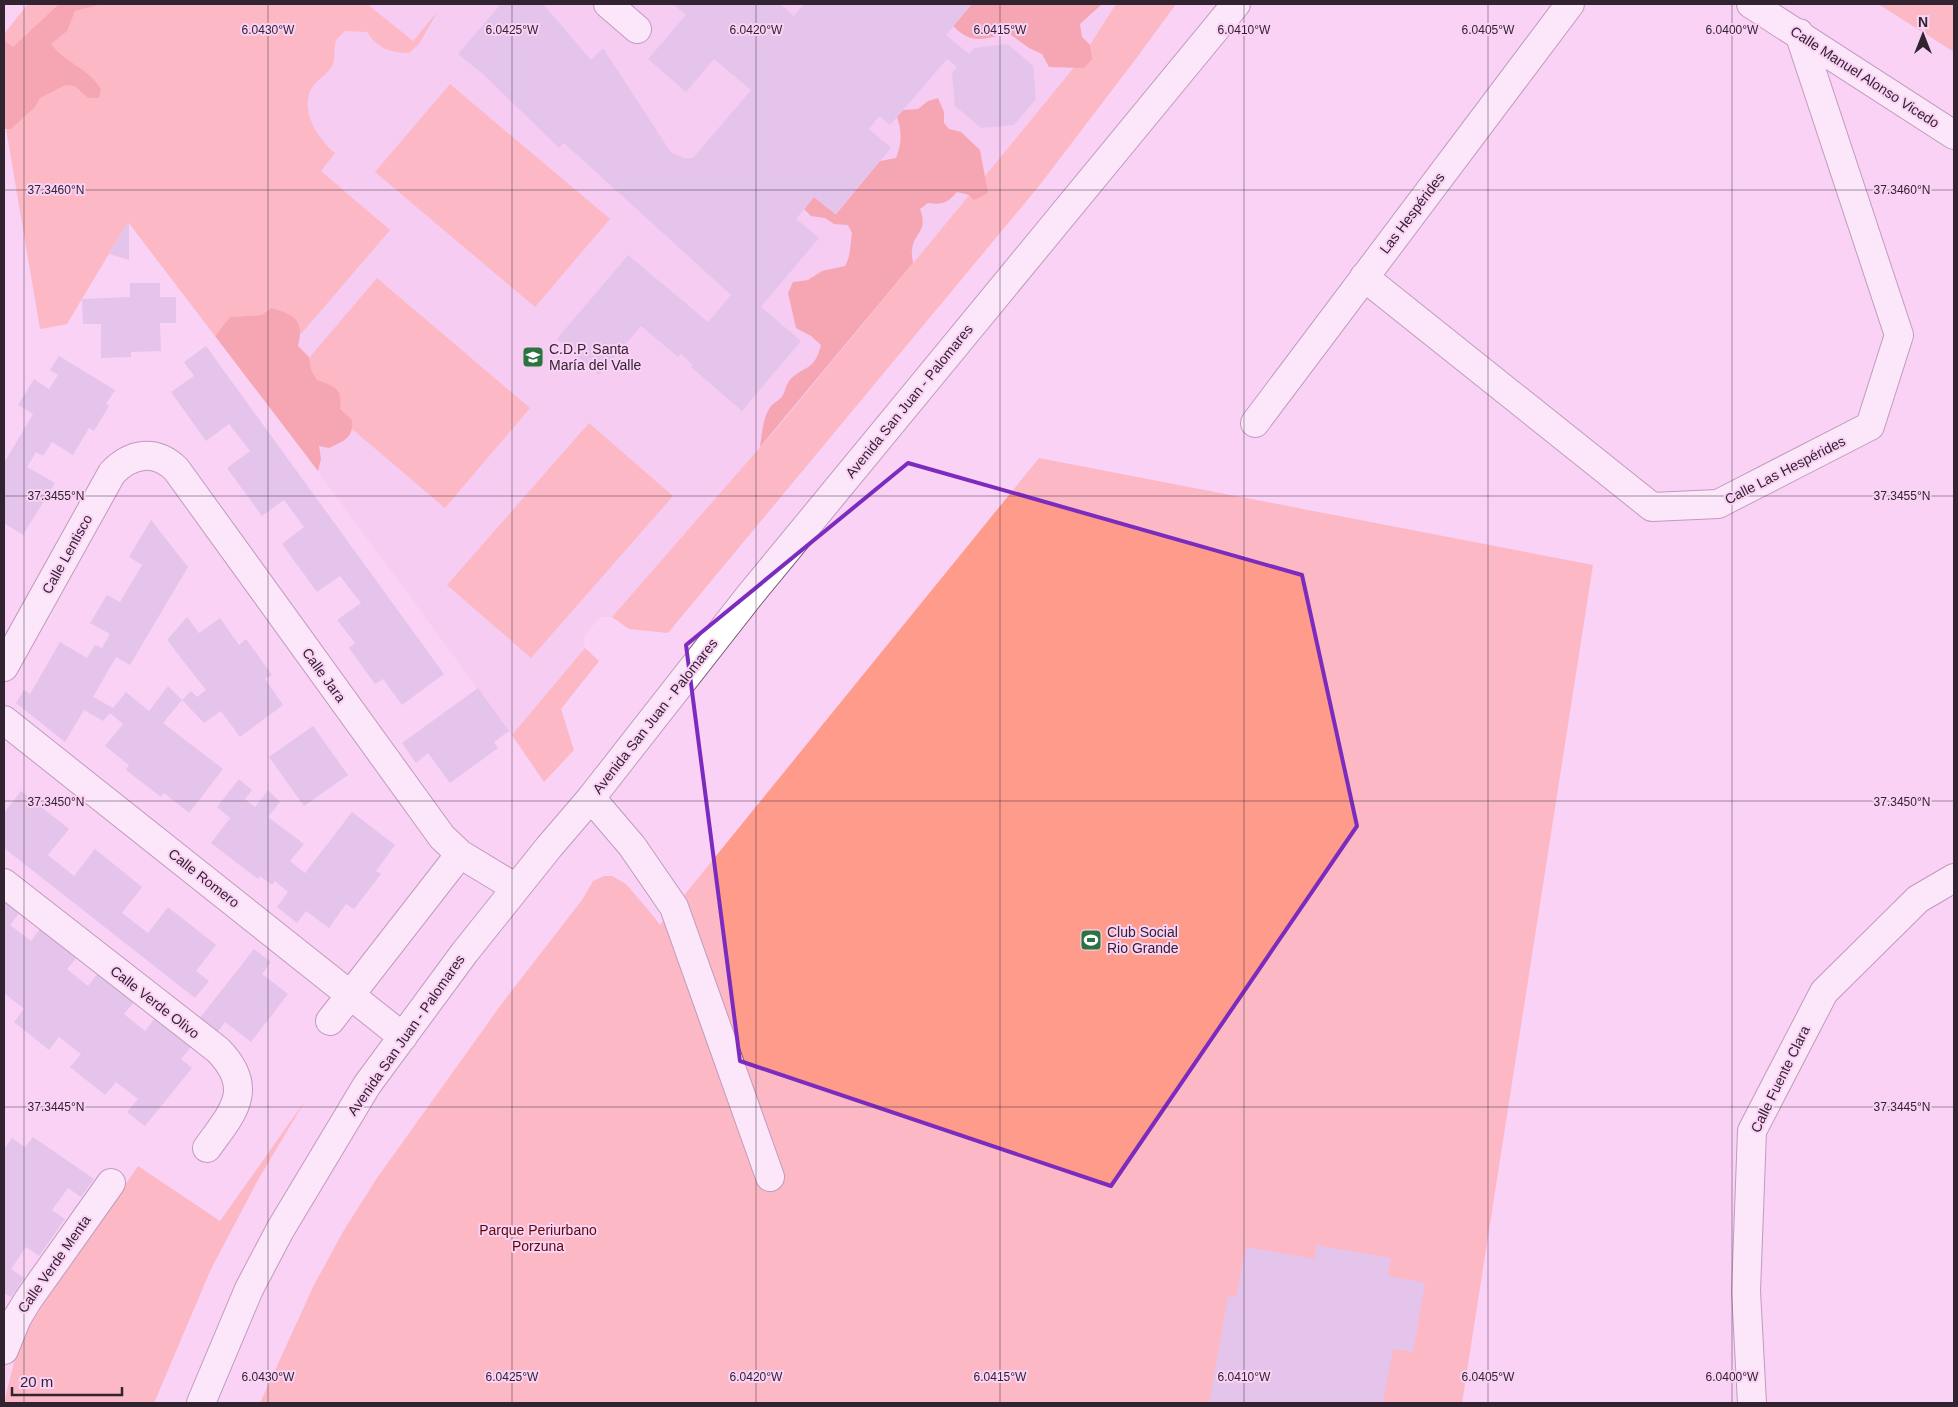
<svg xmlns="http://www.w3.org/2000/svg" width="1958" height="1407" font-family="Arial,sans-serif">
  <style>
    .built { fill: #f2c5ed }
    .green { fill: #fe9b8a }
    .forest { fill: #f1715f }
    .building { fill: #cbb4de }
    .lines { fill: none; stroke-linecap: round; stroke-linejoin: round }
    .minor-casing { stroke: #7b5978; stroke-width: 30 }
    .minor { stroke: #fff; stroke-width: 28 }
    .marked { fill: none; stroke: #7b2cbf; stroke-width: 4; stroke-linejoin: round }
    .ticks { fill: none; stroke: #322330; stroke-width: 1; stroke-opacity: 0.45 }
    .labels { text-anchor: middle; stroke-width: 4; stroke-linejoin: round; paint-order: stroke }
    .street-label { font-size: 14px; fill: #322330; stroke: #fad2f5 }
    .poi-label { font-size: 14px; fill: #322330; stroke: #fad2f5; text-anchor: start }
    .park-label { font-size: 14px; fill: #5d0c05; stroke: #fad2f5 }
    .ticks-label { font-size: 12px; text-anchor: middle; fill: #322330; stroke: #fad2f5; stroke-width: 4; stroke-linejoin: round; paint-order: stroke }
  </style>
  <rect width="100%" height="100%" fill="#fad2f5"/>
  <path class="built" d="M28,4H1116L1073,69L782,422L612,617H600L583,637L585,648L512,735L302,450L129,223L4,34Z"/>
  <path class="green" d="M28,4H367L413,41L438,11L419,44L409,53C389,52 378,49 367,32L345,31L336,40C334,47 335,59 333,64C329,74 315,80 310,91C301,114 319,139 335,153L321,171L390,230L301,334L271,308L262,315L230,317L215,336L128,222L67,324L40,329L4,117V34Z
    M1116,4H1176L1138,56L1039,186L668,633L629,629L612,617L782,422L985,176L1080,60Z
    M1878,4H1954V52Z
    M450,84L610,219L535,307L375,172Z
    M377,278L530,408L445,508L292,378Z
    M589,423L673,496L531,658L447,585Z
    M1039,458L1593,565L1462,1403H260L314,1285L344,1230L377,1178L503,1002L582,900L593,881L604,876H612L626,884L650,912L660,925Z
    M585,648L599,661L561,709L574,750L544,782L512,735Z
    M305,1101L258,1180L211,1269L154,1403L4,1402L20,1339L138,1166L220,1221Z"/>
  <path class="forest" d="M59,4H101L75,11L67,31L51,44C65,63 87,67 101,89L99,98H88L75,86L65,85L40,98L35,107L11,129H4V40L13,47Z
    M972,4H1102L1080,24L1082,37L1090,45L1092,59L1084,68L1049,67L1042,54L1029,48L1010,34C984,37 974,47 953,26Z
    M938,98L944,112V123L949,129L961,132L980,150L988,193L974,200L969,195L957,192C947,203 943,205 928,203L920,209C929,232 913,233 912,250C911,254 913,259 913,263L760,447C762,433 763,417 771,406C775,402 780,400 783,395C785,391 786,385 789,381C804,364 814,373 821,345L811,336L796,328L788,293L793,282L808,280L822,271L845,266C851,256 850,245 852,233L848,225L834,224L825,218L811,216L804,209L814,197L836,214L880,161L896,158C902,143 902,133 897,117L903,110L918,109L928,101Z
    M271,308C294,315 305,319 298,346L309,357L311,370L317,380C334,386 343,388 340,409L352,420C354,438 344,441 329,448L319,446L321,459L318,471L215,336L230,317L262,315Z"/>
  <path class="building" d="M501,4H543L591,60L603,48L668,148L672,153L684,158H693L751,90L714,59L686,92L648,59L686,15L673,4H780L794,16L804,4H972L946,35L969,54L974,48L1008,44L1033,66L1036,99L1014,125L981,128L955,106L952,73L957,67L947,59L890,125L879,116L869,129L891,148L835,214L814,197L796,219L819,238L761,307L801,341L742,411L691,367L693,365L681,354L678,357L641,326L599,375L557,339L628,255L708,322L731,295L564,143L559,148L484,75L458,54Z
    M129,220V260L109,254Z
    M130,283H160V297H176V323H160L161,351L131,352V357L101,358V324H83L82,299L130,297Z
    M206,346L444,674L402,705L383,679L375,684L349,648L355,643L337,620L361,603L350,589L340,576L317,592L282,544L304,527L284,500L262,516L227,468L250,451L229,424L206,441L171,392L194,376L184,362Z
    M59,356L115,390L106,404L109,406L94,431L89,428L73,455L52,442L43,456L36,452L27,467L55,483L23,535L4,523V463L33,414L18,405L34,379L49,389L58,375L50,370Z
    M151,520L188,567L130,665L116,657L93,697L113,708L126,692L149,711L168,686L182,700L163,723L223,769L189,813L164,793L161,797L126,770L129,765L105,746L123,724L110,713L103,721L84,710L65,742L16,703L24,690L30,694L60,642L87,658L95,645L102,648L110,634L90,623L107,595L120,602L142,565L129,557Z
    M187,617L199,633L220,618L239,645L246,639L272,675L265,679L283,705L240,737L221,711L204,723L182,700L191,691L197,697L206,690L167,640Z
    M478,688L509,731L494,742L498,748L450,783L428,753L416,763L402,743Z
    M313,726L348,775L304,806L269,757Z
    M239,779L252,790L245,799L255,807L268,790L280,802L268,817L304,844L290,861L305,873L352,812L395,845L376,871L381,874L354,909L346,904L329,928L306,911L297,923L277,907L288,892L275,881L272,885L260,876L258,879L211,843L230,818L217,807Z
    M21,791L69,829L48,855L74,876L95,849L142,887L122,913L148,933L168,907L216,945L196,971L209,981L195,998L4,848V813Z
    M4,899L20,912L10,925L31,941L41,928L77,957L67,969L78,978L88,986L98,973L134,1002L124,1014L145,1031L155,1018L191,1047L181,1059L192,1068L145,1126L127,1112L138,1099L116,1082L105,1095L70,1067L81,1054L59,1037L49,1050L14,1022L24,1009L4,993Z
    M254,949L271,962L262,974L288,994L251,1042L225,1022L217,1033L199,1019Z
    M33,1137L94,1179L81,1197L68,1188L52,1210L65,1219L39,1256L26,1247L11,1269L24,1278L11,1297L4,1293V1149L12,1138L25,1147Z
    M1316,1245L1391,1258L1388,1276L1425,1283L1413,1352L1393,1349L1383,1403H1209L1228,1296L1236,1297L1246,1247L1315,1259Z"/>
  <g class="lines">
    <g class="minor-casing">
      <path id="minor" d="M608,4L637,29
        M1751,4L1954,135
        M1364,277L1652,507L1718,504L1870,426L1899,335L1799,33
        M1255,423L1570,4
        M4,667L112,473C131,453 155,449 176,469L442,837L460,854L516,888
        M4,720L403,1037
        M591,798L632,846L674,907L770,1177
        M4,883L218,1050C256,1089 233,1112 207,1148
        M330,1021L460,854
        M4,1350L17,1318L28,1300L111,1183
        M201,1403L249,1289L280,1230L367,1085L465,952L549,847L591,798L750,595L1236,4
        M1752,1403L1746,1291L1752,1131L1824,992L1918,899L1954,878"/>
    </g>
    <use href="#minor" class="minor"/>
  </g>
  <path d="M0 0H1958V1407H0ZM908,463L1302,575L1357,826L1111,1186L740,1061L686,645Z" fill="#fad2f5" fill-opacity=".55" fill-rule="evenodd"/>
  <path class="marked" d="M908,463L1302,575L1357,826L1111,1186L740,1061L686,645Z"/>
  <path class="ticks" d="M24,4V1403M268,4V1403M512,4V1403M756,4V1403M1000,4V1403M1244,4V1403M1488,4V1403M1732,4V1403M4,190H1954M4,496H1954M4,801H1954M4,1107H1954"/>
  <defs>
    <g id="school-square" transform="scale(1.125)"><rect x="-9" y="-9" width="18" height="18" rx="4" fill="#2b733f" stroke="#fad2f5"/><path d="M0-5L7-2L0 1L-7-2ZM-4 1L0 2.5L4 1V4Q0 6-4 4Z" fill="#fff"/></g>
    <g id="stadium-square" transform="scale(1.125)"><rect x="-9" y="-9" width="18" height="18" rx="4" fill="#2b733f" stroke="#fad2f5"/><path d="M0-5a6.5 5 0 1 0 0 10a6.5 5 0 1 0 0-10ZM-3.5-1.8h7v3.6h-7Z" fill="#fff"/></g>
  </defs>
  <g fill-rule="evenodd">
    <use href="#school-square" x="533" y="357"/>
    <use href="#stadium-square" x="1091" y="940"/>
  </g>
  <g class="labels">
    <g class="street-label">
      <text transform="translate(1865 77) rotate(33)" y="5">Calle Manuel Alonso Vicedo</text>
      <text transform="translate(1412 213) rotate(-53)" y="5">Las Hespérides</text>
      <text transform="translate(909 401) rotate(-51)" y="5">Avenida San Juan - Palomares</text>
      <text transform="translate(1785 470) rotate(-27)" y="5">Calle Las Hespérides</text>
      <text transform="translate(67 554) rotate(-61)" y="5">Calle Lentisco</text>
      <text transform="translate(324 675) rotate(54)" y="5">Calle Jara</text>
      <text transform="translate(655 716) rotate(-52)" y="5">Avenida San Juan - Palomares</text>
      <text transform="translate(204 878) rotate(38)" y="5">Calle Romero</text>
      <text transform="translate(155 1002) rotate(38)" y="5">Calle Verde Olivo</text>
      <text transform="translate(406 1035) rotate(-55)" y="5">Avenida San Juan - Palomares</text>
      <text transform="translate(1780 1079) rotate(-64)" y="5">Calle Fuente Clara</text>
      <text transform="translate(54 1264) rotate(-55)" y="5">Calle Verde Menta</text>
    </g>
    <g class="poi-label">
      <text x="549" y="354">C.D.P. Santa<tspan x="549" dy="16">María del Valle</tspan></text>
      <text x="1107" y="937">Club Social<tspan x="1107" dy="16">Rio Grande</tspan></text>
    </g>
    <g class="park-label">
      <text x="538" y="1235">Parque Periurbano<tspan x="538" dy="16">Porzuna</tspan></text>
    </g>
  </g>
  <g class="ticks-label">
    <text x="268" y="34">6.0430°W</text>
    <text x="512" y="34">6.0425°W</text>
    <text x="756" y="34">6.0420°W</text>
    <text x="1000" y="34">6.0415°W</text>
    <text x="1244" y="34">6.0410°W</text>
    <text x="1488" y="34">6.0405°W</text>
    <text x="1732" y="34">6.0400°W</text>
    <text x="56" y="194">37.3460°N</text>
    <text x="1902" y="194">37.3460°N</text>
    <text x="56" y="500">37.3455°N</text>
    <text x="1902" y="500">37.3455°N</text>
    <text x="56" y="806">37.3450°N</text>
    <text x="1902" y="806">37.3450°N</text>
    <text x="56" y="1111">37.3445°N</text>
    <text x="1902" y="1111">37.3445°N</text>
    <text x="268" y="1381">6.0430°W</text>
    <text x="512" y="1381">6.0425°W</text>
    <text x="756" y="1381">6.0420°W</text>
    <text x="1000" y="1381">6.0415°W</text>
    <text x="1244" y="1381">6.0410°W</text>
    <text x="1488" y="1381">6.0405°W</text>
    <text x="1732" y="1381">6.0400°W</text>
  </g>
  <rect width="1958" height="1407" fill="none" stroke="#322330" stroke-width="10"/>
  <g transform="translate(1923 35)" stroke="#fad2f5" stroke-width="4" paint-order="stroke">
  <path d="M0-4L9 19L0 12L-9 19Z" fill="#322330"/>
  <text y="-8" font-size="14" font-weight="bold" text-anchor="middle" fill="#322330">N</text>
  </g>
  <path d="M12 1387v8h110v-8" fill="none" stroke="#322330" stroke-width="2.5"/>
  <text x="20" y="1387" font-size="15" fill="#322330" stroke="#fad2f5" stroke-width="4" paint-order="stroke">20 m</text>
</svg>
